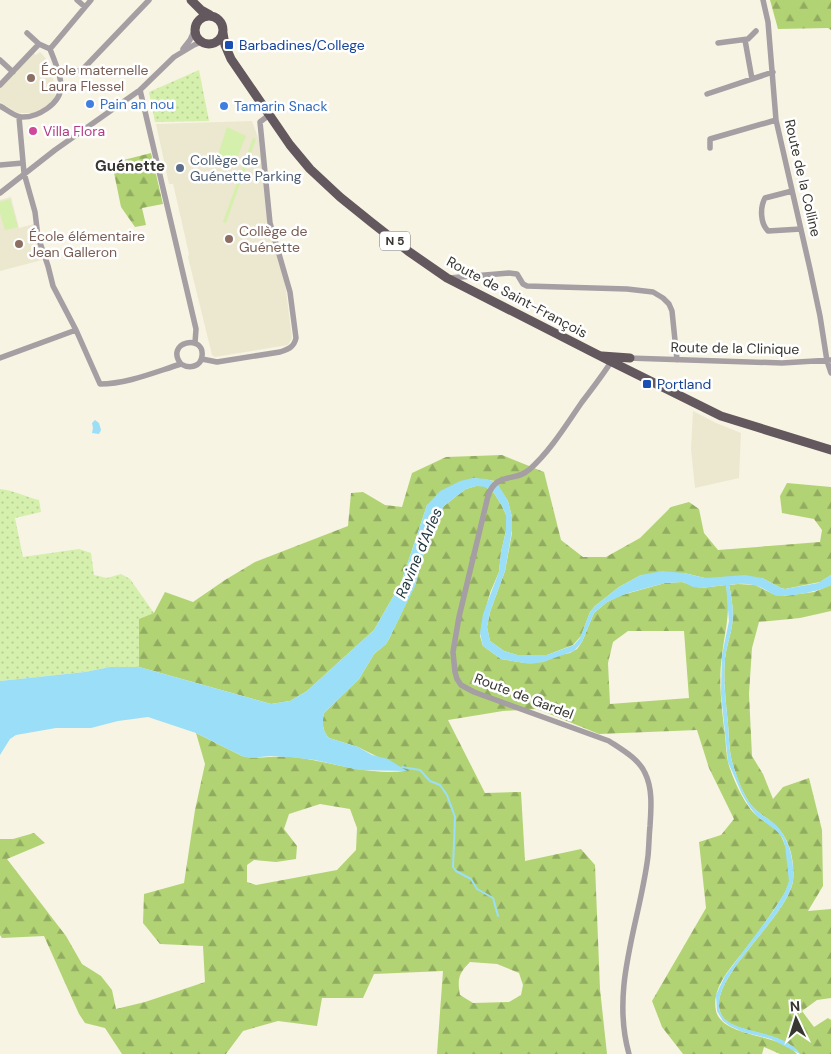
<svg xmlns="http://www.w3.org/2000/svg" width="831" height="1054" font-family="'DM Sans',sans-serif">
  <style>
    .built { fill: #ece7cf }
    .grass { fill: url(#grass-dots) }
    .forest { fill: url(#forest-firs); fill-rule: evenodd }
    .park { fill: #d5efad }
    .water { fill: #9adef7 }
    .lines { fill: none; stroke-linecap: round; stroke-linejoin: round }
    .stream { stroke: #9adef7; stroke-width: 2 }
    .minor { stroke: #a59ea2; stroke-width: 5.5 }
    .primary { stroke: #64585f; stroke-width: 9 }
    .transit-dot { fill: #1a4fb4; stroke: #fff; stroke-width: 2 }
    .education-dot { fill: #8d6e63; stroke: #fff; stroke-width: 2 }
    .shop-dot { fill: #3f7fe0; stroke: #fff; stroke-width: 2 }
    .hotel-dot { fill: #d1479c; stroke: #fff; stroke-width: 2 }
    .service-dot { fill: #5c6f8a; stroke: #fff; stroke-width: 2 }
    .labels { text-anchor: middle; stroke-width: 5; stroke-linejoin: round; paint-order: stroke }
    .shield { fill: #fff; stroke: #73726e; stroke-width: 1 }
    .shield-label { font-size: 12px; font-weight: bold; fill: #373630 }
    .transit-label { font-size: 14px; fill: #164399; stroke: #fff; text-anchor: start }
    .education-label { font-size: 14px; fill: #785e54; stroke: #fff; text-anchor: start }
    .shop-label { font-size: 14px; fill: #366cbe; stroke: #fff; text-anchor: start }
    .hotel-label { font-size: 14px; fill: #b23c85; stroke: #fff; text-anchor: start }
    .service-label { font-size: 14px; fill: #4e5e75; stroke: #fff; text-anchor: start }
    .street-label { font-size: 14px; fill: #373630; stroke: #fff }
    .neighbourhood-label { font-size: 15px; font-weight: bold; fill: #373630; stroke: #fff }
    .water-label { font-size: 15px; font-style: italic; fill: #1e343c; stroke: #fff }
  </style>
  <defs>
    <pattern id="grass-dots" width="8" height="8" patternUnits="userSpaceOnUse" patternTransform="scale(1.25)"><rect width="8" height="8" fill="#d5efad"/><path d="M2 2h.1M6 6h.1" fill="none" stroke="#b7ce95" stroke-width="1.8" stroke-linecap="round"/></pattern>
    <pattern id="forest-firs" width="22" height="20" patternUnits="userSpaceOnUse" patternTransform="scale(1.25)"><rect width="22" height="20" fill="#b1d374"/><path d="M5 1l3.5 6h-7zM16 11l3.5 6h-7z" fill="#91ac60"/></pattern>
  </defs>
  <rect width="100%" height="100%" fill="#f7f4e3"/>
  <path class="built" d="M40,52L48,61L56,89L55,97L48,105L39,111L32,113H18L0,102V88L33,53L36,55Z
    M252,121L259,140L269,223L285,283L292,338L288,345L215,357L212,355L188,257L189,254L174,188L173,184H169L156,124Z
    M11,197L19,228L34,224L42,260L0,271V200Z
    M693,411L716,423L741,433L739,478L695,488L691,449Z"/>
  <path class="grass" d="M199,70L209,121L155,122L149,92Z
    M0,489C13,490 26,497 39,500L41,512L15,518L23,557L79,549L91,553L94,575L107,578L121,574L130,579L154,613L139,620V667H110L85,672L0,681Z"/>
  <path class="forest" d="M770,0H831V30L828,28L778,29Z
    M151,153L163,204L142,208L146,225L135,227L121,207L112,163Z
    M502,455L544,472L561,540L583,557H606L640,538L671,507L689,502L699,509L704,533L718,550L820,542L822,530L814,519L782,513L780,496L787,483L831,487V575L820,582L785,589L781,588L762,578H705L684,573L641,575L619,587L595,606L590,612L581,636L573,645L547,655H517L504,651L490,641L487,627L490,612L505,571L512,533V517L508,501L495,481L473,478L427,505L401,583L374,630L307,691L290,701L271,704L139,667V619L154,613L165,592L193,602L225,580L255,562L348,526L351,493L363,492L385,505L402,507L412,473L446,457Z
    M476,486H484L494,493L502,506L506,515V531L501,552L499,572L490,593L482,623L480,636L483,646L501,659L525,663L543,662L560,655L570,653L577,649L582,642L594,613L607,602L622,595L665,583L682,582L701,588L726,585C731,614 725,629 722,656C718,682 722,710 725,735C726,744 726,753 728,762C732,777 743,801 753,812C760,820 770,824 777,831C787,840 791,869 789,882C787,890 782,898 777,905C767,920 757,934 746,948C733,966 711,986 716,1011C723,1038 780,1033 797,1054H780L764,1047L762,1054H683L662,1027L652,1001L706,908L699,842L721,835L734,819L709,768L697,730L599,734L537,709L503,711L448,720L485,793L521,792L525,861L581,849L595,865L600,989L607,1054H437L443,971L374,974L363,998H322L317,1026L278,1021L243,1031L226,1054H122L105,1028L85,1023L79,1014L44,936L2,938L0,935V839H13L34,833L45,843L7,859L66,936L82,964L101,976L112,990L116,1009L145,1002L205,982L203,946L160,944L143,923L144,894L184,883L195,810L205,764L196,733L242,756C256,760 275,755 292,757C332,761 364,776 406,771L358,747L329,738C322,731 322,722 324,713L359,679L374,654L386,644L389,639L416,583L421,562L432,529L438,516L444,506L454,498L466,489ZM628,631H684L689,698L610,704L608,663L613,642ZM320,804L350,809L357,828L356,850L337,870L256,885L247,882V865L254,860L276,862L296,859L297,846L284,829L289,814ZM470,962L497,964L519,973L523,985L521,995L509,1002L473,1003L460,995C457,979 459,973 470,962Z
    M738,584L755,585L775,595L784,596L814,592L831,585V611L800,618L759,622L752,648L749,694L752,756L763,774L773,799L783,787L809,778L822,830L823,886L808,911L831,909V998L817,1000L802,1011L814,1027L828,1018L831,1020V1054H800C783,1029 730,1035 721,1014C705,980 787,919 793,881C795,862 790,838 775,825C768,818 759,814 752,806C743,795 737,778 733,765C729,752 729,737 728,724C726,702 723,681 725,659C726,648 730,637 732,626C734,612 732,598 729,585Z"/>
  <path class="park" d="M227,127L246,136L233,168L216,161Z
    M253,138L256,139L226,223L223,222Z
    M10,199L18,227L5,230L0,213V202Z"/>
  <path class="water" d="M95,420L99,423L101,430L99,434L92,433L93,428L92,423Z
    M473,478L487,479L497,483L508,501L512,517V530L505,571L490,612L487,627L490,641L504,651L517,655H547L574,645L580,638L590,612L595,606L619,587L641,575L662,571L684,573L705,578L745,575L762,578L781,588L785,589L818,583L831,575V585C822,591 788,597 777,596C773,595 768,591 764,589C753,583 741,583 729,585C732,598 734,613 732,626C730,637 726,648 725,660C723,681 726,703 728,724C729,737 729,752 733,765C738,779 743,795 752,806C759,814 768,818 776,825C789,838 795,863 793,881C786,920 705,980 721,1014C730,1034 783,1029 800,1054L771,1039L743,1032L730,1026L723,1021L717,1011L716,995L725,976L774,910L785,892L789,881L785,846L783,839L778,832L757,816L749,806L742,794L728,762L721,694L722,655L729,621L726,585L701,588L693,587L683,582L665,583L628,593L607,602L594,613L582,642L574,651L543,662L530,664L501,659L483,646L480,633L483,614L499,572L501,552L506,531V515L502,506L494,493L485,487L476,486L466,489L454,498L444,506L438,516L432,529L421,562L415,586L389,639L386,644L374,654L359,679L324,713C322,722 322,731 329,738L358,747L372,755L388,759L407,771L359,770L315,760L289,757L271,756L249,758L242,756L196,733L148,717L118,721L91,728H56L16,735L10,739L0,755V681L85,672L110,667H139L271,704L290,701L307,691L374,630L401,583L427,505L440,491L460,481Z"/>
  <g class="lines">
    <path class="stream" d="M402,767L420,770L430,781L440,785L447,795L455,817L453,867L456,871L471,879L477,889L493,898L498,916"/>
    <path class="minor" d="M77,0L85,7
      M763,0L768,22L776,120L810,269L820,316L827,361L831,373
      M27,33L39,44L50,49
      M745,40L752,79
      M718,43L748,39L756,31
      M50,49L91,0
      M183,49L190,40L194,31
      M0,60L13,72
      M59,74H68L83,69L149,0
      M0,85L39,44
      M140,90L196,329L195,343
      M707,94L773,72
      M0,106C6,109 14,116 21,117C37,118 61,104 61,86C61,74 54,60 50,49
      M19,117L24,173L35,212L38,237L48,266L53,286L76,330L100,384C127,384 155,372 181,364C189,369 201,367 202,356C205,333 164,342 181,364
      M710,148V139L776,120
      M0,165L23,163
      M792,191L765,198C760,207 760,223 768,231L801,229
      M0,193L55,150L140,90L174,57L194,45L201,42
      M449,278L509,273L517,274L523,284L527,286L627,289L653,292L663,298L669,304L672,311L677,360
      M0,358L76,330
      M628,358L782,363L831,360
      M202,359L217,362L280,352C289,349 294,347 296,338L290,292L270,223L260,122L269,115
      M611,362C602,376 592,389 582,402C566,425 551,450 530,469C515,483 496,471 488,496L459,617L453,652L455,672L457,679L461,685L474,692L609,741C621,749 639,759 645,773C653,789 651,809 650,826C649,836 649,846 648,856C640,922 610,987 629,1054"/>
    <path class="primary" d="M191,0L201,10L210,15
      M195 30a14 14 0 1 1 28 0a14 14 0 1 1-28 0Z
      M223,33L225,45L231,59L290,145L310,169L340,197L371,222L408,251L447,278L608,360L721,416L831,450
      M602,356L630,358"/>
  </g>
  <g class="transit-dot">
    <rect x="224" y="40" width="10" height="10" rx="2.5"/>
    <rect x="642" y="379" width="10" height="10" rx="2.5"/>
  </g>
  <g class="education-dot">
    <circle cx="31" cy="78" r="5"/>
    <circle cx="229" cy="239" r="5"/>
    <circle cx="19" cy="244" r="5"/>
  </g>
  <g class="shop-dot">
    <circle cx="90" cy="104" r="5"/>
    <circle cx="224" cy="106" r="5"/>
  </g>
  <circle class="hotel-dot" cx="33" cy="131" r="5"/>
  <circle class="service-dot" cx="180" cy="168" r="5"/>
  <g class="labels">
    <rect class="shield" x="380" y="231.5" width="30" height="19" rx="4"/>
    <g class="shield-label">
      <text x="395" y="245">N 5</text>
    </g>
    <g class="transit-label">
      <text x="239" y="50">Barbadines/College</text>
      <text x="657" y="389">Portland</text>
    </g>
    <g class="education-label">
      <text x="41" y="75">École maternelle<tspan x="41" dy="16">Laura Flessel</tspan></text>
      <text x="239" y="236">Collège de<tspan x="239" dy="16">Guénette</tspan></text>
      <text x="29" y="241">École élémentaire<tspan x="29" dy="16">Jean Galleron</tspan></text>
    </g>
    <g class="shop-label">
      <text x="100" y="109">Pain an nou</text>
      <text x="234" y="111">Tamarin Snack</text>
    </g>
    <g class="hotel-label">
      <text x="43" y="136">Villa Flora</text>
    </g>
    <g class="service-label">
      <text x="190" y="165">Collège de<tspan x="190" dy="16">Guénette Parking</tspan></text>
    </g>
    <g class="street-label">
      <text transform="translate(803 178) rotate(77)" y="5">Route de la Colline</text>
      <text transform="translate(517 297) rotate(28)" y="5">Route de Saint-François</text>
      <text transform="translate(735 348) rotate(1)" y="5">Route de la Clinique</text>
      <text transform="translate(524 696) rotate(21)" y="5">Route de Gardel</text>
    </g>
    <g class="neighbourhood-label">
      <text x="130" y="171">Guénette</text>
    </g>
    <g class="water-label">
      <text transform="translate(419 553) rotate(-67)" y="5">Ravine d'Arles</text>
    </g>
  </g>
  <g transform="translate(796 1019) rotate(356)" stroke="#ffffff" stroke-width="4" paint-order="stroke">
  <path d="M0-4L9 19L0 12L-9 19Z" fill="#373630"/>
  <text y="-8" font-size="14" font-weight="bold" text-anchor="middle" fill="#373630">N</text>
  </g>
</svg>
